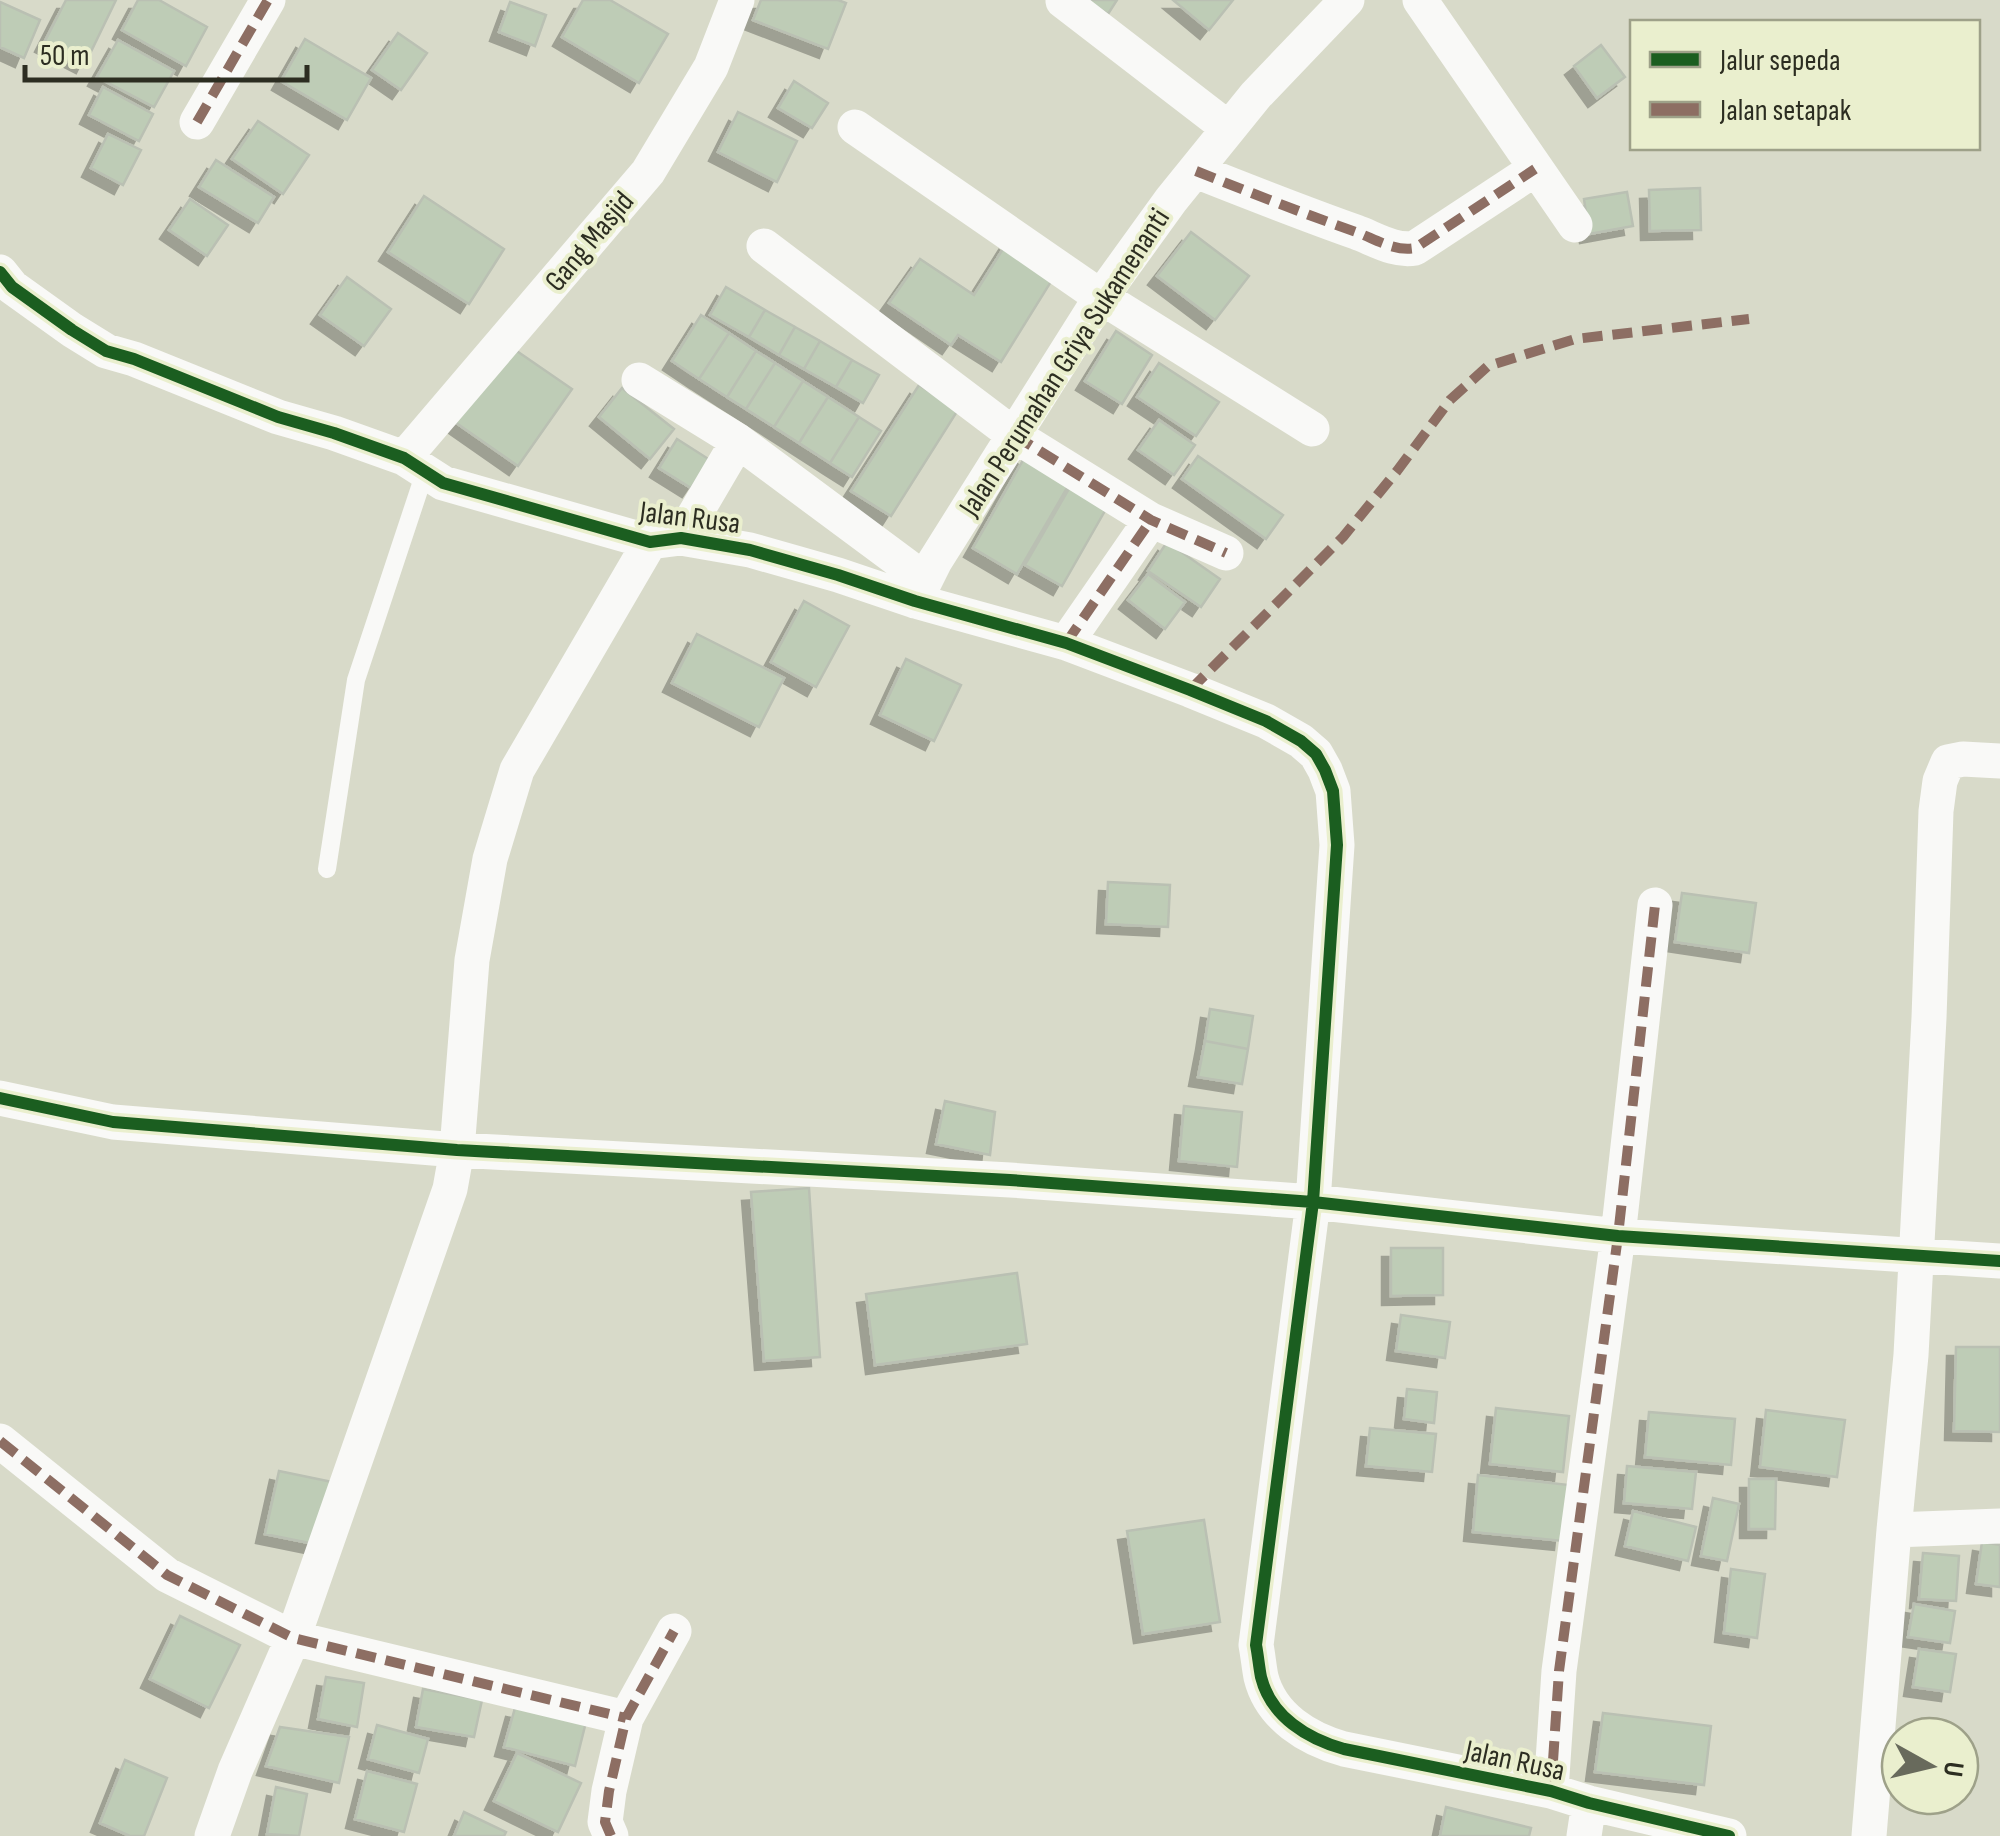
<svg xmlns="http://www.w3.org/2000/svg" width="2000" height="1836" font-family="'Sofia Sans Condensed',sans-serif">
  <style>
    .building { fill: #beccb6; stroke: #bac0b3; stroke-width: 2.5; filter: url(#shadow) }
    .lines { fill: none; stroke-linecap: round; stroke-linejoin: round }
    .service { stroke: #f9f9f7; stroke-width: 18 }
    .minor { stroke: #f9f9f7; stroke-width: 35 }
    .quiet { stroke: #8d6e63; stroke-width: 10; stroke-dasharray: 20 10; stroke-linecap: butt }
    .cycleway-casing { stroke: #eaefce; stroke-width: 19 }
    .cycleway { stroke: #1b5e20; stroke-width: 12 }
    .labels { text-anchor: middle; stroke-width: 8; stroke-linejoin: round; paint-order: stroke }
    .street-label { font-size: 30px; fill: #2c2d21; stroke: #eaefce }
  </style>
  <defs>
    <filter id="shadow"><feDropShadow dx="-9" dy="9" stdDeviation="0" flood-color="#0004"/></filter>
  </defs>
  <rect width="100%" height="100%" fill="#d8dac9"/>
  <path class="building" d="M66,0H116L85,64L44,43Z
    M138,0H159L207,27L186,66L122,30Z
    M583,0H610L668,34L639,83L562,37Z
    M761,0H838L846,3L828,49L753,20Z
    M1086,0H1117L1108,14Z
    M1173,0H1233L1209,30Z
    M0,2L40,20L24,58L0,47Z
    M510,2L546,15L535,46L499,32Z
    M398,33L427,53L401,90L372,70Z
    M305,39L371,78L347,120L281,81Z
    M118,40L174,71L154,107L97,77Z
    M1601,45L1625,77L1597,98L1574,66Z
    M794,81L828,103L812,128L778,108Z
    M103,87L153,114L139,141L89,115Z
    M738,112L797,141L777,182L718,152Z
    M258,121L309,155L283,194L232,159Z
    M108,134L141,150L123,185L91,168Z
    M216,160L274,197L258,223L199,187Z
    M1700,188L1701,230L1650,231L1649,190Z
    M1627,192L1633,226L1589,234L1584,199Z
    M424,196L504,249L469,304L388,252Z
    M190,199L228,225L207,256L169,230Z
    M1191,232L1249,276L1215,320L1157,276Z
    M1008,241L1057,272L1001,362L958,335L951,345L889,303L920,259L974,295Z
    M347,277L391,309L364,346L320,315Z
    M726,287L765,310L749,337L710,315Z
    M765,310L795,327L779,355L749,337Z
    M701,315L729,333L699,379L672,361Z
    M795,327L820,341L804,369L779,355Z
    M1116,331L1152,355L1122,404L1085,381Z
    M729,333L756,351L727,397L699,379Z
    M820,341L852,360L836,387L804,369Z
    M505,343L572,389L518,466L452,420Z
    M756,351L775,363L746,409L727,397Z
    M852,360L879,375L863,403L836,387Z
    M775,363L803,381L774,427L746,409Z
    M1159,363L1219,402L1196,436L1137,397Z
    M803,381L828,397L799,443L774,427Z
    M919,385L958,410L891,516L851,491Z
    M622,388L674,429L650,459L599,417Z
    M828,397L859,417L830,463L799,443Z
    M859,417L881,431L852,477L830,463Z
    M1159,420L1195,445L1174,475L1138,450Z
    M677,439L710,460L691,488L659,468Z
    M1026,455L1071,481L1017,574L973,548Z
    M1198,456L1283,515L1266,539L1182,479Z
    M1070,487L1106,509L1062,586L1025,565Z
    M1167,542L1220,579L1201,607L1148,571Z
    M1148,574L1185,602L1165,629L1128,600Z
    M804,601L849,626L816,687L771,662Z
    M697,634L784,678L759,727L672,683Z
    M906,659L961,685L934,741L880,715Z
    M1108,882L1170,885L1168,927L1106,924Z
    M1682,893L1756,903L1749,953L1675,942Z
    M1210,1009L1253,1016L1248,1049L1205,1041Z
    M1205,1041L1248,1049L1242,1084L1198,1077Z
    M945,1101L995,1112L990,1155L936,1144Z
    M1184,1106L1242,1112L1237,1167L1179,1161Z
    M809,1188L820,1357L764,1361L751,1192Z
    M1391,1248H1443V1295L1391,1296Z
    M1017,1273L1027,1344L875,1365L866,1294Z
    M1401,1315L1450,1322L1445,1358L1396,1351Z
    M1956,1347H2000V1432L1954,1431Z
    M1407,1389L1437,1392L1434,1423L1404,1419Z
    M1496,1408L1569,1416L1563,1472L1490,1464Z
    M1766,1410L1845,1420L1837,1477L1760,1467Z
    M1649,1412L1735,1419L1731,1465L1645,1457Z
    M1370,1428L1436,1434L1432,1472L1366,1466Z
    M1627,1466L1696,1472L1692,1509L1624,1503Z
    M279,1471L337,1483L324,1546L265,1534Z
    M1478,1475L1569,1485L1563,1541L1473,1532Z
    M1749,1479H1776L1775,1529H1749Z
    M1713,1498L1739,1504L1727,1561L1701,1556Z
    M1633,1511L1696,1527L1688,1561L1625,1546Z
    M1204,1520L1220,1622L1143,1634L1127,1531Z
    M1982,1542L2000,1545V1587L1976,1584Z
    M1923,1553L1959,1556L1956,1601L1919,1599Z
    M1731,1569L1765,1574L1757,1638L1724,1633Z
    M1914,1604L1955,1611L1950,1643L1908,1637Z
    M180,1616L240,1645L209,1708L150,1679Z
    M1919,1649L1956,1654L1950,1692L1913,1687Z
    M326,1677L364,1683L357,1727L318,1719Z
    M423,1689L482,1700L474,1737L416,1727Z
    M515,1708L586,1722L575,1766L504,1747Z
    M1603,1713L1711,1726L1704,1785L1595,1772Z
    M377,1725L428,1739L419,1773L368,1759Z
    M280,1727L349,1737L339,1783L266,1766Z
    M517,1753L581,1783L558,1832L494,1801Z
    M125,1760L167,1778L144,1836H130L100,1823Z
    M367,1771L417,1784L404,1832L355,1819Z
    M276,1787L307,1794L299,1836L267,1834Z
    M1446,1807L1531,1828L1529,1836H1440Z
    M464,1812L506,1832L504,1836H454Z"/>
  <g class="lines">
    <path class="service" d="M327,869L356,680L425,472"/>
    <path class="minor" d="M1420,0L1575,225
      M1063,1L1228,128
      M197,122L268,0
      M855,127L1101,297L1312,429
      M1196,171C1249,192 1302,213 1356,232C1375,239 1395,252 1415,248L1535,169
      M764,246L1014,435L1151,520L1226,553
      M0,272L12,287L72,330L106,351L134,359L278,417L334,433L404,458L443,483L650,542L681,538L750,550L838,575L915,601L1066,643L1190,690L1266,721L1301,741L1316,754L1325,770L1333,791L1337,845L1313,1202L1256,1645C1258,1655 1259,1667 1261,1677C1271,1717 1308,1739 1344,1749L1551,1791L1589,1803L1729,1836
      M639,380L738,441L924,579
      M404,458L648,172L711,67L737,0
      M681,538L738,441
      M915,601L935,561L1101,297L1171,200L1256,95L1347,0
      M1066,643L1151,520
      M0,1098L113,1122L457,1150L1010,1180L1313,1202L1618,1236L2000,1261
      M0,1441L167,1575L293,1638L626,1718
      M1894,1530L2000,1526
      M1551,1791L1559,1671L1618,1236L1655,905
      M212,1836L235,1771L293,1638L450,1189L457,1150L472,960L490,859L517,770L650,542
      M611,1836L605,1822L609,1791L626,1718L674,1631
      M1584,1836L1589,1803
      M1869,1836L1894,1530L1911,1355L1929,1018L1936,811L1940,781L1948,762L1963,759L2000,761"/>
    <path class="quiet" d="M197,122L268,0
      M1196,171C1249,192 1302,213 1356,232C1375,239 1395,252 1415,248L1535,169
      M1014,435L1151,520L1226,553
      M1066,643L1151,520
      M1190,690L1343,537L1397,471L1450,400L1488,366L1575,339L1749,319
      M0,1441L167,1575L293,1638L626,1718
      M1551,1791L1559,1671L1618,1236L1655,905
      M611,1836L605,1822L609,1791L626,1718L674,1631"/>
    <g class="cycleway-casing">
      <path id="cycleway" d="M0,272L12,287L72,330L106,351L134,359L278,417L334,433L404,458L443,483L650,542L681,538L750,550L838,575L915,601L1066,643L1190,690L1266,721L1301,741L1316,754L1325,770L1333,791L1337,845L1313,1202L1256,1645C1258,1655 1259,1667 1261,1677C1271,1717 1308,1739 1344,1749L1551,1791L1589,1803L1729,1836
        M0,1098L113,1122L457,1150L1010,1180L1313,1202L1618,1236L2000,1261"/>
    </g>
    <use href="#cycleway" class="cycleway"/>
  </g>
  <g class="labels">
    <g class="street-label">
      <text transform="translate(589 241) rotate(-50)" y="10">Gang Masjid</text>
      <text transform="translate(1064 362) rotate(-57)" y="10">Jalan Perumahan Griya Sukamenanti</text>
      <text transform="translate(690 517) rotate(7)" y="10">Jalan Rusa</text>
      <text transform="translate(1515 1760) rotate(12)" y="10">Jalan Rusa</text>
    </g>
  </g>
  <rect x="1630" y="20" width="350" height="130" fill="#eaefce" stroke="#9ea189" stroke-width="2.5"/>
  <rect x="1650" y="52" width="50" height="15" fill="#1b5e20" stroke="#9ea189" stroke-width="2.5"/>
  <text x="1720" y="70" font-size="30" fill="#2c2d21">Jalur sepeda</text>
  <rect x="1650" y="102" width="50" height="15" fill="#8d6e63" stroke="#9ea189" stroke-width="2.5"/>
  <text x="1720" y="120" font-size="30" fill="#2c2d21">Jalan setapak</text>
  <g transform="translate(1930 1766) rotate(98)"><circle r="48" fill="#eaefce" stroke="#9ea189" stroke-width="2.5"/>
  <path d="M0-8L18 38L0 25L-18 38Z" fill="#686a5c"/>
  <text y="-15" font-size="28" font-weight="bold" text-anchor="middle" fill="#2c2d21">U</text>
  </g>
  <path d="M25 65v15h282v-15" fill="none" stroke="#2c2d21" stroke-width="5"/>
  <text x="40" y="65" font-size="30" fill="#2c2d21" stroke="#eaefce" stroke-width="8" paint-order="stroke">50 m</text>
</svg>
